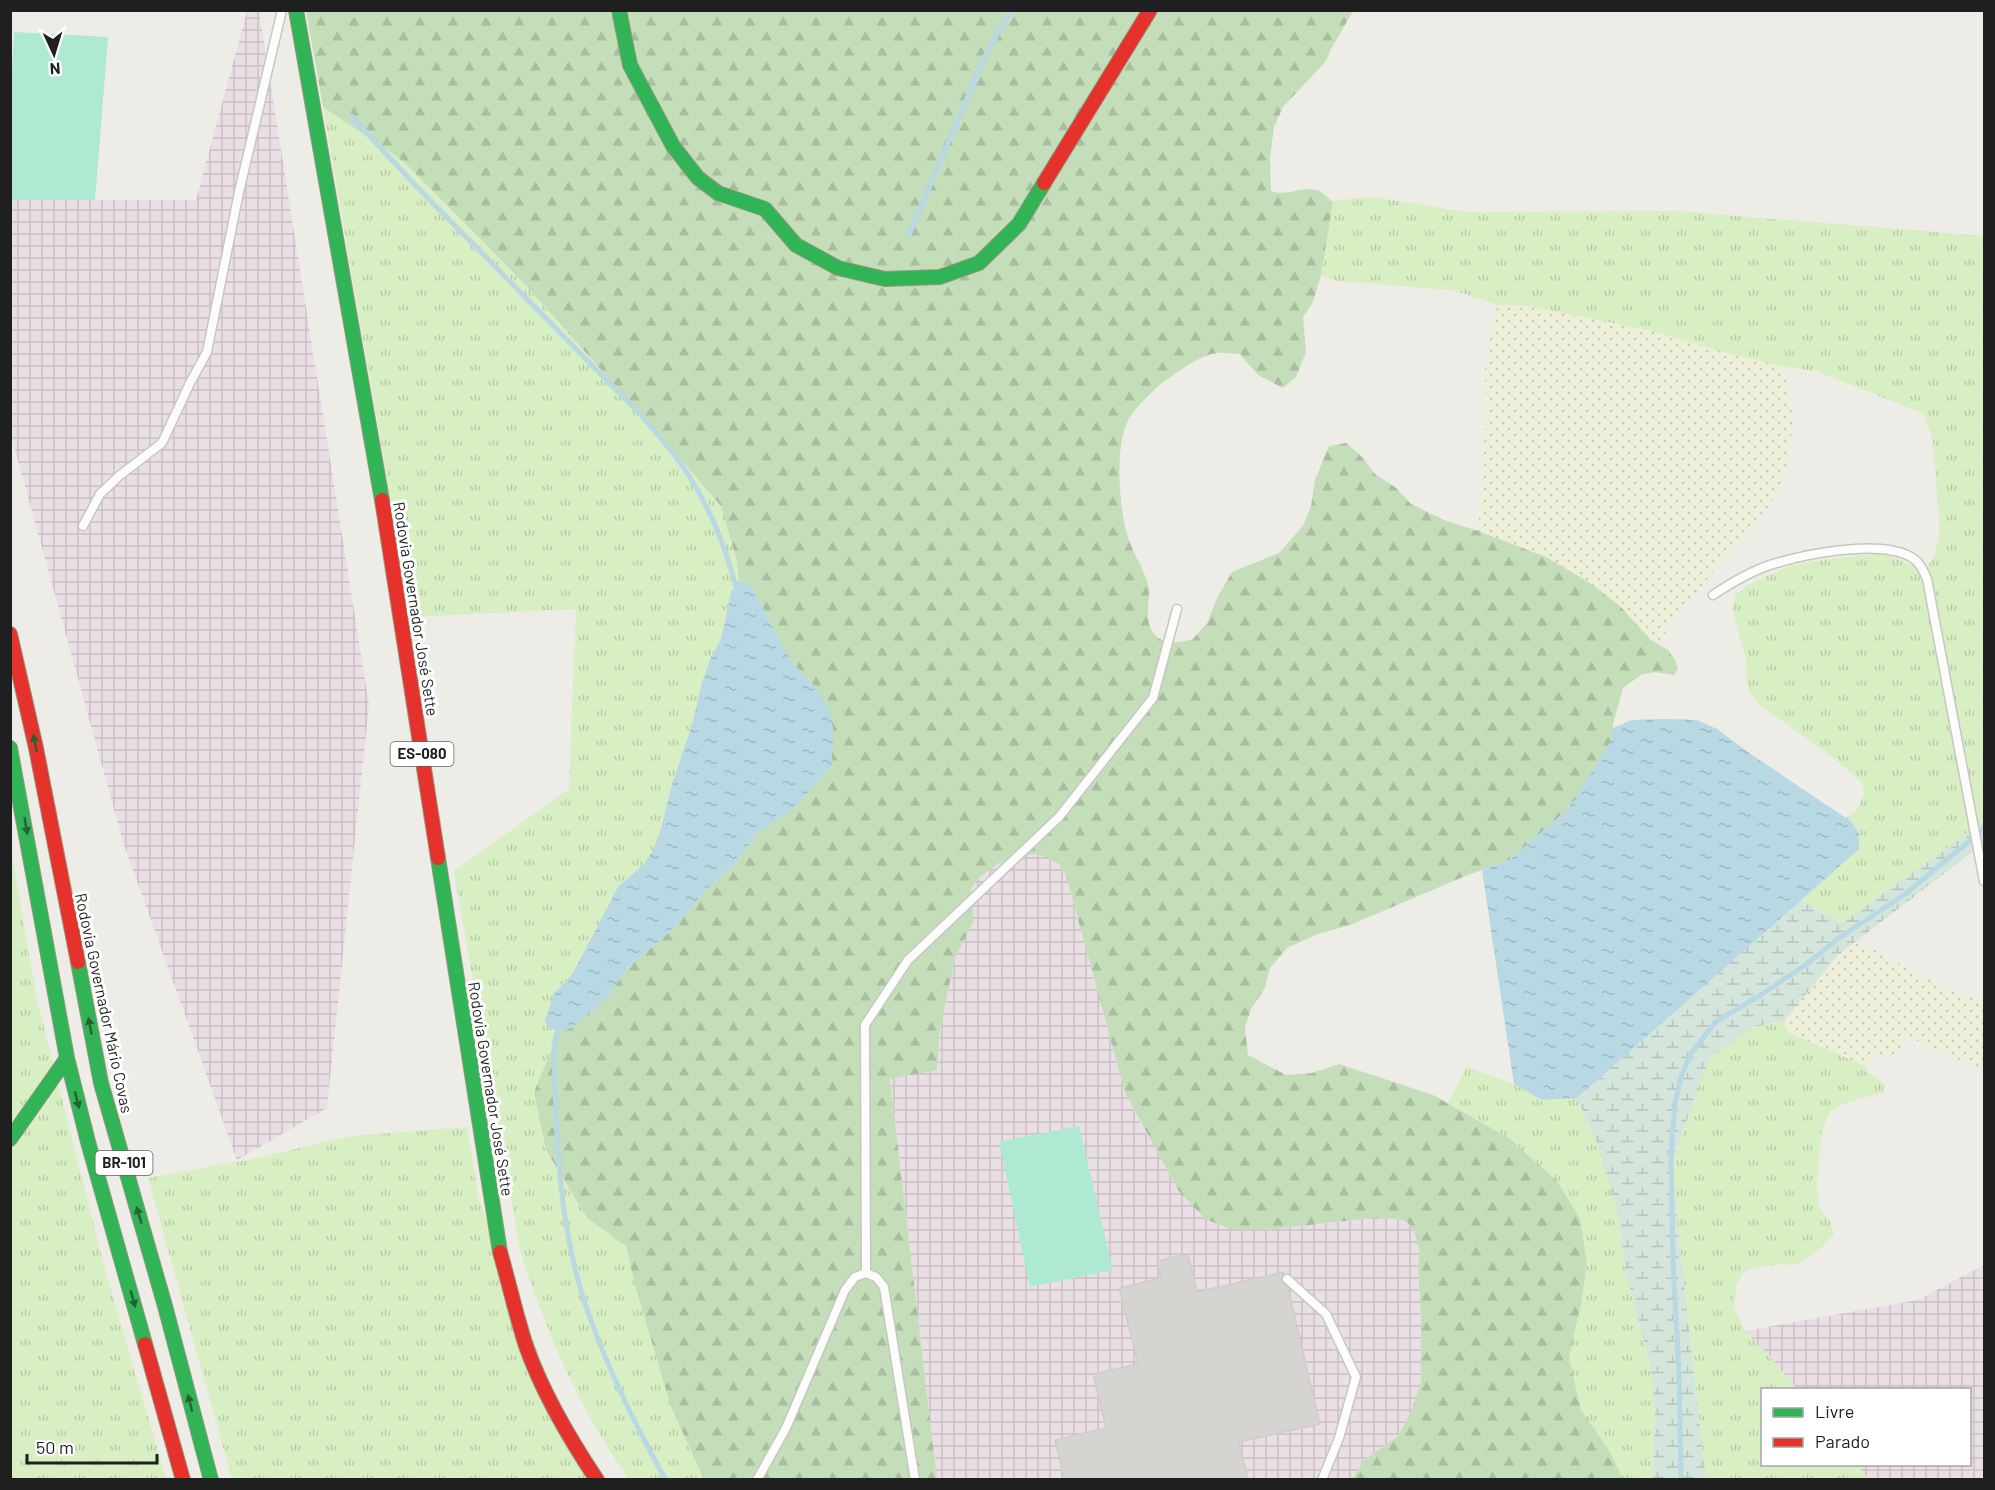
<svg xmlns="http://www.w3.org/2000/svg" width="1995" height="1490" font-family="Barlow,sans-serif">
  <style>
    .industrial { fill: url(#industrial-grid) }
    .farmland { fill: url(#farmland-dots) }
    .grass { fill: url(#grass-tufts) }
    .forest { fill: url(#forest-firs) }
    .wetland { fill: url(#wetland-marsh) }
    .pitch { fill: #aee9d2 }
    .water { fill: url(#water-ripples) }
    .lines { fill: none; stroke-linecap: round; stroke-linejoin: round }
    .stream { stroke: #b8d8e4; stroke-width: 5 }
    .building { fill: #d6d4d0; stroke: #d0cdc8; stroke-width: 1.5 }
    .lane-casing { stroke: #c6c6c3; stroke-width: 11 }
    .fast-casing { stroke: #95987e; stroke-width: 16 }
    .jam-casing { stroke: #95987e; stroke-width: 16 }
    .lane { stroke: #fcfcfb; stroke-width: 8 }
    .fast { stroke: #30b455; stroke-width: 14 }
    .jam { stroke: #e5322d; stroke-width: 14 }
    .oneway { fill: #276237 }
    .labels { text-anchor: middle; stroke-width: 6; stroke-linejoin: round; paint-order: stroke }
    .shield { fill: #fff; stroke: #626262; stroke-width: 1.5 }
    .shield-label { font-size: 15px; font-weight: bold; fill: #1f1f1f }
    .street-label { font-size: 16px; fill: #1f1f1f; stroke: #fff }
  </style>
  <defs>
    <pattern id="industrial-grid" width="8" height="8" patternUnits="userSpaceOnUse" patternTransform="scale(1.5)"><rect width="8" height="8" fill="#ebdfe6"/><path d="M0 4h8M4 0v8" fill="none" stroke="#c9bfc5"/></pattern>
    <pattern id="farmland-dots" width="8" height="8" patternUnits="userSpaceOnUse" patternTransform="scale(1.5)"><rect width="8" height="8" fill="#edefd9"/><path d="M2 2h.1M6 6h.1" fill="none" stroke="#cbccba" stroke-width="1.8" stroke-linecap="round"/></pattern>
    <pattern id="grass-tufts" width="24" height="20" patternUnits="userSpaceOnUse" patternTransform="scale(1.5)"><rect width="24" height="20" fill="#d8eec3"/><path d="M3 7l-1-3M5 7V3M7 7l1-3M15 17l-1-3M17 17v-4M19 17l1-3" fill="none" stroke="#b9cca7"/></pattern>
    <pattern id="forest-firs" width="22" height="20" patternUnits="userSpaceOnUse" patternTransform="scale(1.5)"><rect width="22" height="20" fill="#c5deba"/><path d="M5 1l3.5 6h-7zM16 11l3.5 6h-7z" fill="#a9be9f"/></pattern>
    <pattern id="wetland-marsh" width="20" height="14" patternUnits="userSpaceOnUse" patternTransform="scale(1.5)"><rect width="20" height="14" fill="#d4e5db"/><path d="M1 5h8M5 5V1M11 12h8M15 12V8" fill="none" stroke="#b6c4bc"/></pattern>
    <pattern id="water-ripples" width="26" height="14" patternUnits="userSpaceOnUse" patternTransform="scale(1.5)"><rect width="26" height="14" fill="#b8d8e4"/><path d="M2 4q2-2 4 0t4 0M15 11q2-2 4 0t4 0" fill="none" stroke="#9eb9c3"/></pattern>
  </defs>
  <rect width="100%" height="100%" fill="#edece7"/>
  <path class="industrial" d="M247,11H259L369,705L327,1108L237,1160L123,842L11,435L10,200H196Z
    M1038,854L1059,864L1066,875L1125,1093L1144,1130L1159,1153L1266,1230L1372,1218L1398,1219L1407,1222L1414,1231L1419,1250L1418,1271L1421,1318V1381L1412,1409L1398,1436L1365,1459L1352,1479H937L890,1078L937,1070L940,1030L955,958L974,921L971,889L977,879L999,863L1017,856Z
    M1984,1265V1479H1868L1857,1465L1970,1464V1390L1797,1389L1772,1359L1745,1331L1918,1300Z"/>
  <path class="farmland" d="M1498,305H1520L1568,314L1657,332L1716,350L1781,364L1786,376L1793,418L1789,460L1782,486L1771,504L1673,620L1658,645L1651,640L1619,605L1590,583L1546,557L1478,531L1486,420L1485,368L1494,315Z
    M1858,941L1959,995L1984,1000V1069L1961,1061L1913,1039H1905L1901,1047L1889,1059L1874,1053L1865,1066L1790,1033L1784,1025L1785,1020L1838,955Z"/>
  <path class="grass" d="M323,107L402,160L521,280L678,456L721,506L737,561L739,582L737,581L731,592L721,639L711,657L702,682L692,725L673,781L660,832L652,852L644,864L618,887L573,973L553,995L554,1031L559,1032L534,1092L546,1151L587,1218L626,1246L635,1285L694,1456L704,1479H629C579,1409 546,1332 520,1250L454,871L569,789L576,609L411,617Z
    M1373,197L1467,212L1677,211L1984,236V821L1842,923L1799,900L1859,849L1852,822L1846,818L1858,809L1864,793L1862,783L1839,762L1757,703L1748,689L1746,677V659L1732,608L1736,594L1750,584L1789,566L1822,560L1882,553L1912,565L1927,567L1934,557L1940,530L1933,441L1924,414L1816,371L1781,366L1716,350L1657,332L1568,314L1520,305H1498L1453,290L1335,281L1321,275L1332,201Z
    M10,843L37,1000L106,1273L166,1479H11Z
    M1785,1020L1784,1025L1790,1033L1865,1066L1866,1071L1879,1079L1884,1085L1883,1092L1843,1104L1831,1111L1822,1129L1817,1177L1818,1206L1830,1221L1834,1234L1818,1251L1795,1265L1779,1264L1751,1269L1742,1274L1736,1287L1734,1307L1745,1331L1772,1359L1797,1389L1762,1390V1464L1857,1465L1868,1479H1706L1671,1165L1709,1059L1751,1028Z
    M1467,1067L1514,1084L1542,1100L1577,1098L1597,1143L1619,1219L1625,1270L1651,1368L1655,1407L1653,1479H1623L1609,1450L1581,1410L1569,1358L1581,1304L1587,1264L1557,1181L1509,1138L1448,1103Z
    M467,1127L479,1200L587,1479H232L148,1178L252,1159L352,1136Z"/>
  <path class="forest" d="M306,11H1353L1331,49L1326,61L1283,107L1274,127L1270,158L1271,191C1287,198 1305,183 1321,192C1325,194 1329,199 1333,202L1321,275L1313,302L1303,317L1306,352L1296,377L1283,388L1258,375L1240,354C1233,354 1224,352 1217,353C1199,356 1183,368 1169,378C1157,386 1138,405 1130,417C1114,440 1119,508 1127,534C1132,552 1143,566 1148,585C1152,601 1141,623 1157,637C1166,645 1181,641 1192,640L1207,623L1217,598L1232,572L1279,553L1303,526L1311,506L1315,480L1329,446L1346,443L1361,456L1375,474L1395,487L1411,504L1444,520L1478,531L1546,557L1590,583L1619,605L1651,640L1668,650L1675,660L1678,669L1674,675L1654,672L1641,675L1623,688L1613,724V739L1590,778L1575,800L1556,820L1509,860L1463,877L1350,925L1318,934L1287,948L1270,968L1265,988L1251,1009L1245,1028L1248,1055L1286,1075L1312,1073L1339,1064L1433,1095L1509,1138L1557,1181L1580,1219L1587,1264L1581,1304L1569,1358L1581,1410L1609,1450L1623,1479H1352L1365,1459L1398,1436L1412,1409L1421,1381V1318L1418,1271L1419,1250L1414,1231L1407,1222L1398,1219L1372,1218L1266,1230L1231,1229L1205,1219L1178,1190L1125,1093L1066,875L1059,864L1038,854L1017,856L999,863L977,879L971,889L974,921L955,958L940,1030L937,1070L890,1079L937,1479H704L671,1407L635,1285L626,1246L587,1218L546,1150L534,1092L559,1032L571,1028L605,1000L629,966L673,929L705,891L737,862L758,832L793,809L831,767L816,688L790,660L750,584L739,582L737,561L721,506L678,456L521,280L402,160L323,107Z"/>
  <path class="wetland" d="M1984,821V843L1838,955L1785,1020L1751,1028L1709,1059L1671,1165L1706,1479H1653L1655,1407L1651,1368L1625,1270L1619,1219L1597,1143L1577,1098L1799,900L1842,923Z"/>
  <path class="pitch" d="M14,32L108,37L95,200H11L10,109Z
    M1079,1126L1113,1270L1030,1287L999,1142Z"/>
  <path class="water" d="M738,581L750,584L790,660L816,688L829,708L834,733L831,767L793,809L758,832L737,862L705,891L673,929L629,966L605,1000L571,1028L559,1032L548,1027L545,1021L553,995L573,973L618,887L644,864L652,852L660,832L673,781L692,725L702,682L711,657L721,639L731,592Z
    M1664,719L1697,720L1717,729L1752,755L1852,822L1859,834V849L1577,1098L1542,1100L1514,1084L1482,870L1509,860L1556,820L1575,800L1612,739L1613,728L1632,720Z"/>
  <g class="lines">
    <path class="stream" d="M351,116L418,188L640,414C651,427 662,440 673,453C704,493 725,543 737,591
      M909,235L984,58L1011,10
      M560,1025L558,1029L554,1045C556,1134 558,1230 589,1315C609,1371 636,1427 666,1480
      M1681,1480L1679,1371L1673,1264L1671,1154L1675,1103L1682,1074L1691,1054L1715,1022L1759,996L1804,966L1839,938L1904,895L1984,829"/>
  </g>
  <path class="building" d="M1188,1254L1197,1292L1284,1272L1281,1280L1288,1288L1320,1424L1239,1442L1248,1479H1064L1055,1440L1106,1428L1093,1374L1138,1364L1119,1288L1161,1278L1157,1261Z"/>
  <g class="lines">
    <g class="lane-casing">
      <path id="lane" d="M83,526L100,494L119,476L162,443L190,383L207,352L239,192L282,10
        M1713,595C1731,583 1749,572 1770,565C1805,554 1878,539 1911,557C1920,562 1923,570 1927,579L1984,881
        M866,1273L865,1025L908,960L1059,817L1153,698L1177,609
        M1287,1279L1326,1314L1356,1377L1339,1438L1322,1480
        M757,1480L786,1428L845,1290L855,1277L866,1273L876,1277L884,1287L915,1480"/>
    </g>
    <g class="fast-casing">
      <path id="fast" d="M296,10L382,500
        M619,10L630,65L673,146L698,178L718,193L765,209L796,245L838,268L885,279L940,277L979,263L1019,224L1044,183
        M10,748L67,1058L88,1142L145,1344
        M438,858L500,1252
        M78,962L101,1083L165,1306L211,1480
        M10,1139L67,1058"/>
    </g>
    <g class="jam-casing">
      <path id="jam" d="M1044,183L1150,10
        M382,500L438,858
        M10,634L36,748L78,962
        M500,1252C509,1283 516,1315 526,1346C543,1394 569,1438 597,1480
        M145,1344L183,1480"/>
    </g>
    <use href="#lane" class="lane"/>
    <use href="#fast" class="fast"/>
    <use href="#jam" class="jam"/>
  </g>
  <defs><path id="oneway-solid" d="M-6-.8H1V-3.2L6.5 0L1 3.2V.8H-6Z" transform="scale(1.5)"/></defs>
  <g class="oneway">
    <use href="#oneway-solid" transform="translate(35 743) rotate(-102)"/>
    <use href="#oneway-solid" transform="translate(26 826) rotate(80)"/>
    <use href="#oneway-solid" transform="translate(90 1026) rotate(-101)"/>
    <use href="#oneway-solid" transform="translate(77 1100) rotate(76)"/>
    <use href="#oneway-solid" transform="translate(139 1215) rotate(-106)"/>
    <use href="#oneway-solid" transform="translate(133 1299) rotate(74)"/>
    <use href="#oneway-solid" transform="translate(190 1403) rotate(-104)"/>
  </g>
  <g class="labels">
    <g class="shield">
      <rect x="390.5" y="742" width="63" height="24" rx="4.5"/>
      <rect x="95.5" y="1151" width="57" height="24" rx="4.5"/>
    </g>
    <g class="shield-label">
      <text x="422" y="759">ES-080</text>
      <text x="124" y="1168">BR-101</text>
    </g>
    <g class="street-label">
      <text transform="translate(416 609) rotate(81)" y="6">Rodovia Governador José Sette</text>
      <text transform="translate(104 1003) rotate(78)" y="6">Rodovia Governador Mário Covas</text>
      <text transform="translate(491 1089) rotate(81)" y="6">Rodovia Governador José Sette</text>
    </g>
  </g>
  <rect width="1995" height="1490" fill="none" stroke="#1f1f1f" stroke-width="24"/>
  <rect x="1761" y="1388" width="210" height="78" fill="#ffffff" stroke="#a5a5a5" stroke-width="1.5"/>
  <rect x="1773" y="1408" width="30" height="9" fill="#30b455" stroke="#a5a5a5" stroke-width="1.5"/>
  <text x="1815" y="1418" font-size="18" fill="#1f1f1f">Livre</text>
  <rect x="1773" y="1438" width="30" height="9" fill="#e5322d" stroke="#a5a5a5" stroke-width="1.5"/>
  <text x="1815" y="1448" font-size="18" fill="#1f1f1f">Parado</text>
  <g transform="translate(54 54) rotate(176)" stroke="#ffffff" stroke-width="4.5" paint-order="stroke">
  <path d="M0-4.5L10 22L0 15L-10 22Z" fill="#1f1f1f"/>
  <text y="-9" font-size="16" font-weight="bold" text-anchor="middle" fill="#1f1f1f">N</text>
  </g>
  <path d="M27 1454v9h130v-9" fill="none" stroke="#1f1f1f" stroke-width="3"/>
  <text x="36" y="1454" font-size="18" fill="#1f1f1f" stroke="#ffffff" stroke-width="4.5" paint-order="stroke">50 m</text>
</svg>
